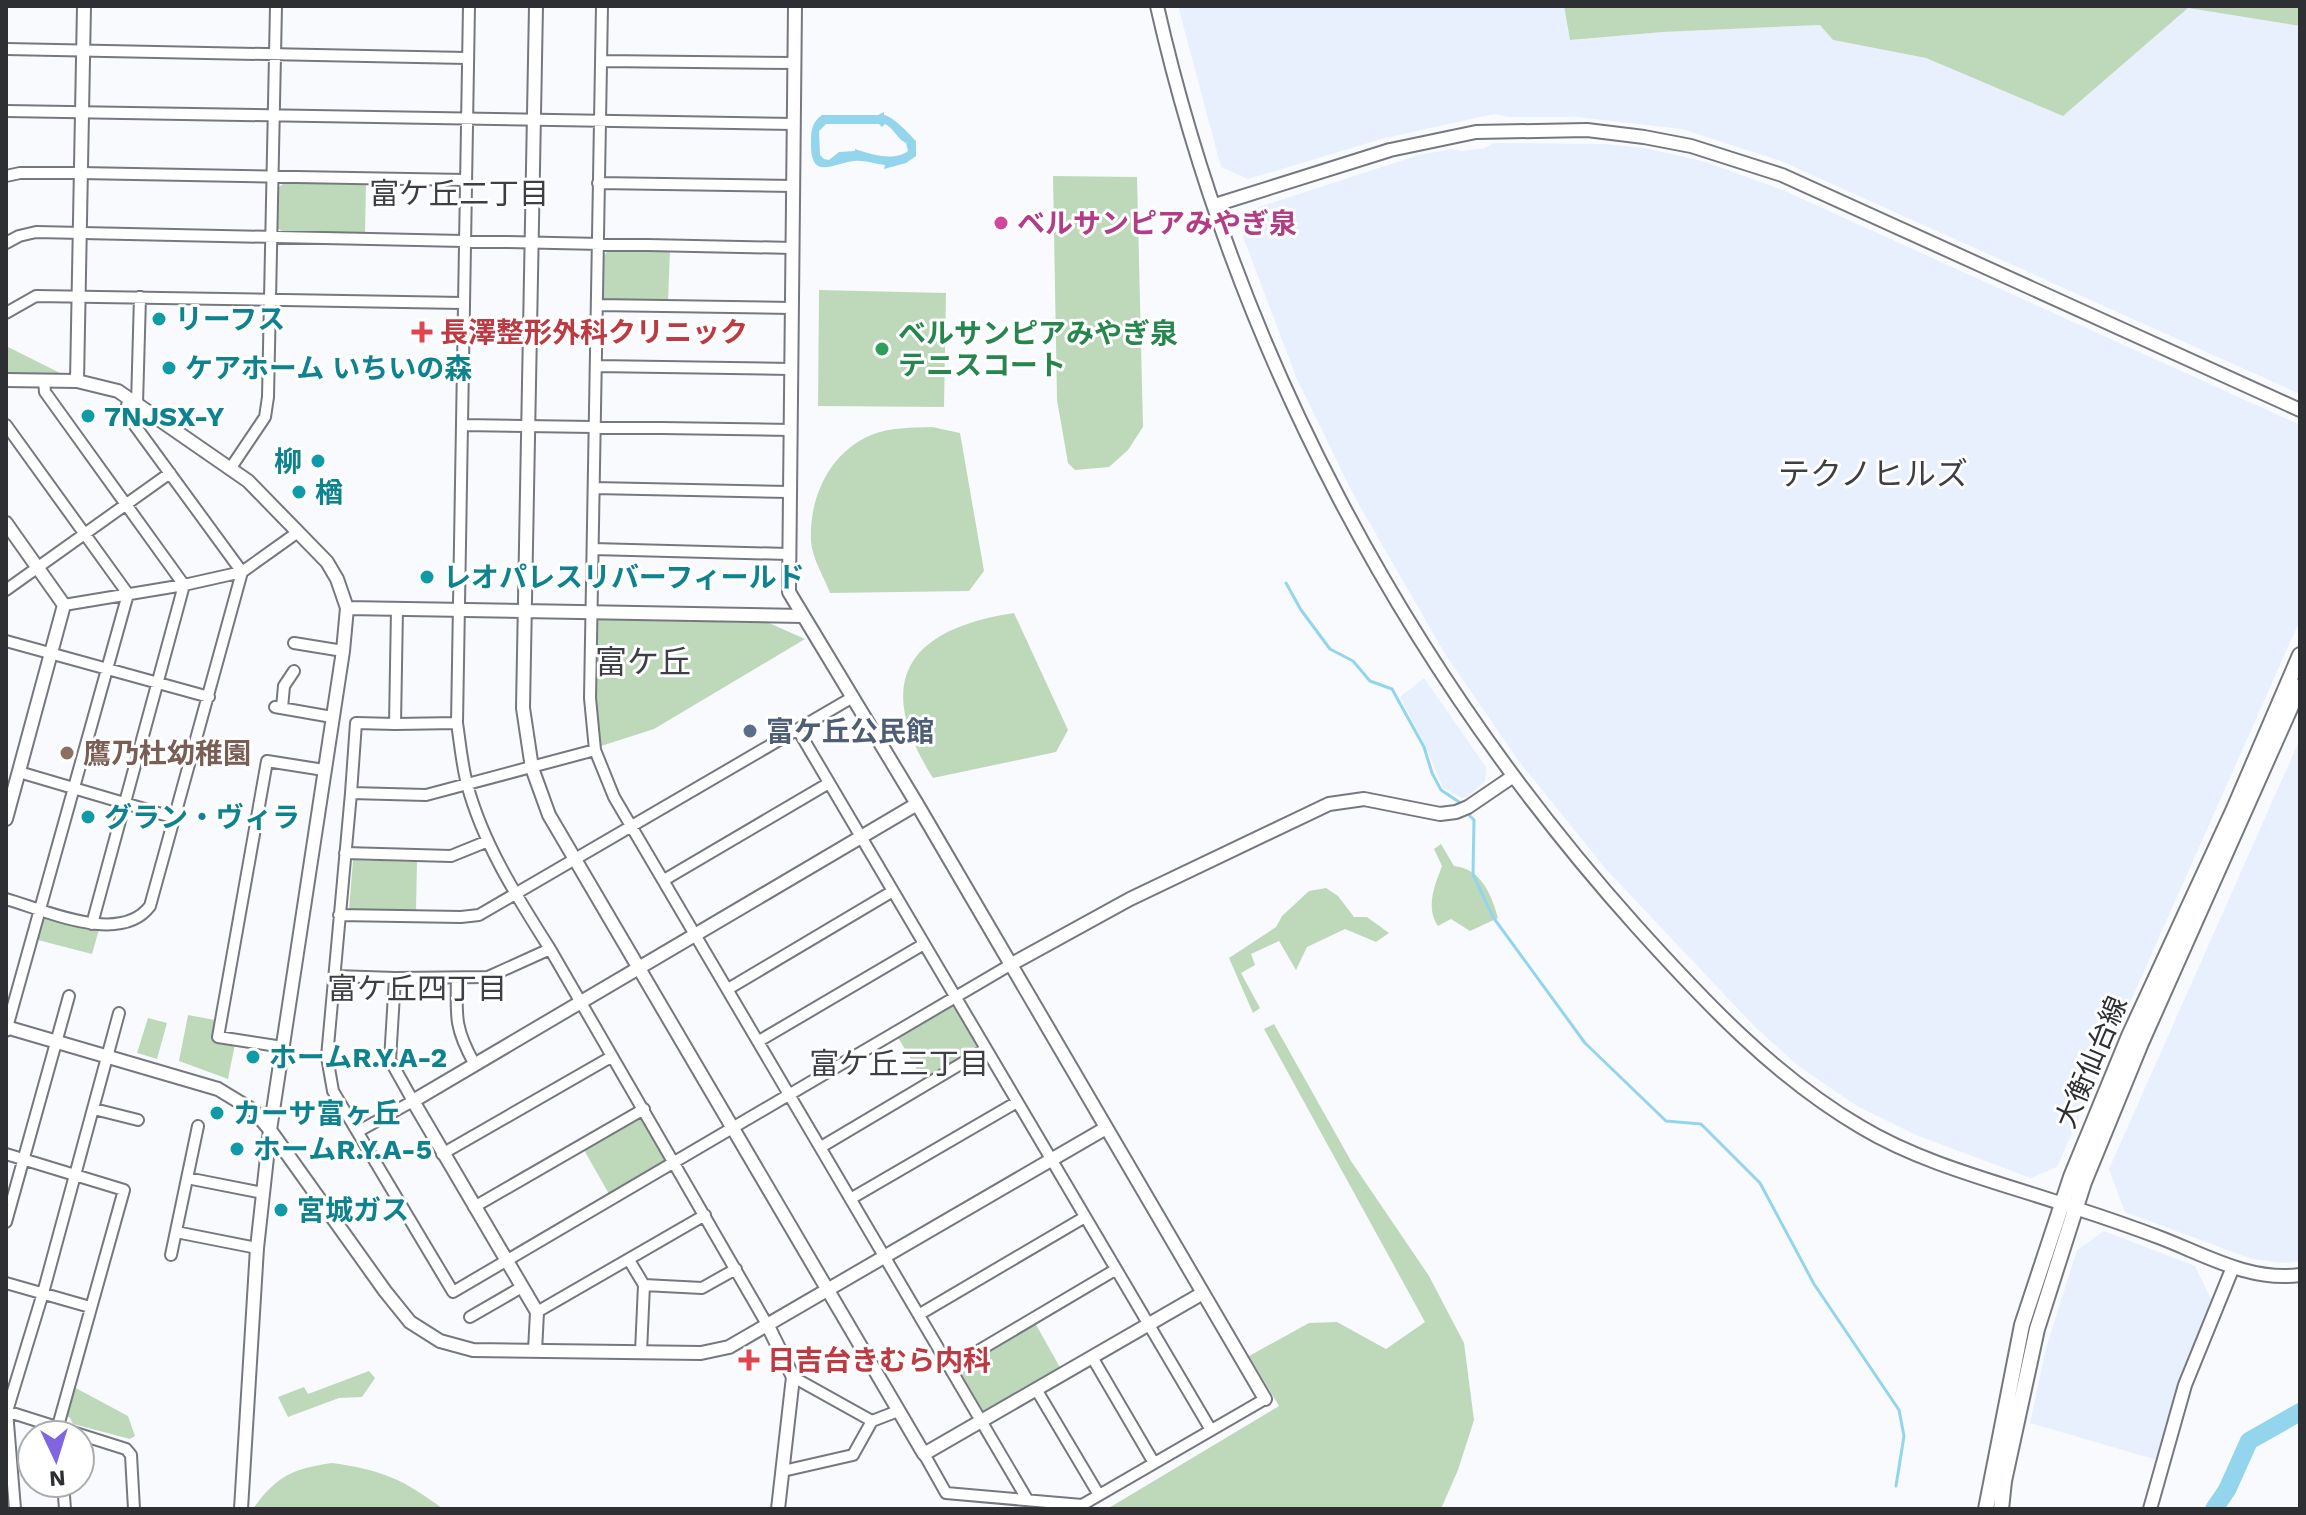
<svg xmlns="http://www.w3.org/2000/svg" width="2306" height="1515" font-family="'Work Sans','Noto Sans JP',sans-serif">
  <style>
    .built { fill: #e8effd }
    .green { fill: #bdd9ba }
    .water { fill: #93d5ec; fill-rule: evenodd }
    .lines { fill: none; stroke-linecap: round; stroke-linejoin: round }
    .stream { stroke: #93d5ec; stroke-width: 3 }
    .river { stroke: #93d5ec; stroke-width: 18 }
    .minor-casing { stroke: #75787f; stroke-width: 14 }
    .tertiary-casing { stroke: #75787f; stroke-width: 16 }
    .secondary-casing { stroke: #75787f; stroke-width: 18 }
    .minor { stroke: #fff; stroke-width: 10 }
    .tertiary { stroke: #fff; stroke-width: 12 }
    .secondary { stroke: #fff; stroke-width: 14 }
    .hotel-dot { fill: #d1479c; stroke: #fff; stroke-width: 3 }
    .culture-dot { fill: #0f9aa8; stroke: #fff; stroke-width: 3 }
    .health-dot { fill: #e0444e; stroke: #fff; stroke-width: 3 }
    .leisure-dot { fill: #2e9e5b; stroke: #fff; stroke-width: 3 }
    .service-dot { fill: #5c6f8a; stroke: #fff; stroke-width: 3 }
    .education-dot { fill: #8d6e63; stroke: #fff; stroke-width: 3 }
    .labels { text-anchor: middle; stroke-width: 6; stroke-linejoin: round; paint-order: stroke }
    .hotel-label { font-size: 28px; font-weight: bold; fill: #b23c85; stroke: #fff; text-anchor: start }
    .culture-label { font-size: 28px; font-weight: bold; fill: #0d838f; stroke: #fff; text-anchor: start }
    .health-label { font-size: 28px; font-weight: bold; fill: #be3a42; stroke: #fff; text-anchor: start }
    .leisure-label { font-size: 28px; font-weight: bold; fill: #27864d; stroke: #fff; text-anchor: start }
    .service-label { font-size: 28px; font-weight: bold; fill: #4e5e75; stroke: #fff; text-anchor: start }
    .education-label { font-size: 28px; font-weight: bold; fill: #785e54; stroke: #fff; text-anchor: start }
    .street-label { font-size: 28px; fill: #2e2f32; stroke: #fff }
    .neighbourhood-label { font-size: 30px; fill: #3c3f45; stroke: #fff }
    .quarter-label { font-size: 32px; fill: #3c3f45; stroke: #fff }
  </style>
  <rect width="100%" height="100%" fill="#f9fafe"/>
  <path class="built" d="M1178,6H1564L1570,40L1663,32L1820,25L1833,40L1926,58L2063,116L2188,8L2300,26V394L1781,161L1682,129L1577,117H1508L1494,114L1385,138L1248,179L1221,167Z
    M1493,143L1603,144L1645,148L1706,162L1785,191L2300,425V620L2057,1167L2031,1178L1916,1135L1857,1106L1797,1065L1754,1026L1605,868L1518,760L1445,654L1353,494L1297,379L1243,237L1256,208L1419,155L1452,149L1462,151L1485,148Z
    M1424,678L1486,767L1485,781L1467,797L1462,798L1443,788L1426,747L1400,697Z
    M2300,739V1261L2284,1263L2252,1259L2125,1212L2109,1169Z
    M2104,1231L2195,1266L2212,1301L2177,1386L2157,1460L2030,1423L2046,1348L2077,1250Z"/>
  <path class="green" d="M1564,6H2300V26L2188,8L2063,116L1926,58L1833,40L1820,25L1663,32L1570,40Z
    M1053,176L1137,177L1143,427L1128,450L1109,467L1075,470L1068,463L1057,400Z
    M284,183L366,185L365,234L285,233L277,228L278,188Z
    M610,249L670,250L668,302L603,300V256Z
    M819,290L946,293L944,407L818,406Z
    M6,345V346L64,375L6,373Z
    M932,427L960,433L984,571L969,591L830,593C824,577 812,558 811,541C809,498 829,453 871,435C890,427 911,428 932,427Z
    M1014,613L1068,730L1056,752L933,778C872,682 907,629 1014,613Z
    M600,619L769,623L805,639L654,729L601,746L594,699L595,624Z
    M1441,844L1454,866C1481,868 1492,896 1498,918L1470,931L1451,919L1438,926C1425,907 1435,885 1442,866L1434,849Z
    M353,860L417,862L416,911L349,910Z
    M1326,888L1338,896L1354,917H1367L1389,933L1376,942L1345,929L1307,947L1296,970L1279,941L1251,954L1255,965L1241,973L1260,1008L1253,1013L1229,958L1276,927L1282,916L1309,891Z
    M42,909L100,926L92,954L34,939Z
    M952,1005L978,1043L976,1050L923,1080L896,1034Z
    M188,1015L215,1020L213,1041L235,1044L228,1079L179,1061Z
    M148,1018L167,1023L157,1059L137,1053Z
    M1274,1024L1351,1161L1429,1276L1464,1343L1474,1420L1458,1470L1441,1509H1107L1279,1406L1249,1356L1309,1323L1337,1322L1386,1349L1425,1322L1264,1029Z
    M637,1117L645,1119L665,1156L663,1165L609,1194L584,1150Z
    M1035,1323L1061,1369L986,1412L980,1410L958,1372L961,1367Z
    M369,1371L375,1378L362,1397L339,1398L288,1417L278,1397L304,1387L308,1394Z
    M72,1386L128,1416L135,1436L130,1439L73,1424L70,1418L64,1413Z
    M332,1463C382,1470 403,1479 443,1509H253C277,1475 293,1469 332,1463Z"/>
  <path class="water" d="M884,112V115C894,117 908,133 916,141V156L906,163L884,169L885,165C875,164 865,160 854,161C833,163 810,182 811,142C811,130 812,122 822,115H878ZM826,124H879L882,127L885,124C894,128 896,138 906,143L908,151C894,162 870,154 855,149V151L839,152L829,160L824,159L820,155L819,131Z"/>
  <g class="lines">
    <path class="stream" d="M1286,583L1301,610L1330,649L1353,661L1370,681L1392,689L1424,747L1432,773L1441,790L1459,802
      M1470,816L1474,820L1473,874L1493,917L1585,1043L1666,1121L1701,1124L1760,1183L1814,1284L1899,1410L1904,1436L1896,1486"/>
    <path class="river" d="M2214,1509L2227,1490L2249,1441L2300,1412"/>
    <g class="minor-casing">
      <path id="minor" d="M469,6L457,723C460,743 462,765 467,784C483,844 517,897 550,949L768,1326
        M602,6L590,698L595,750L614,797L1027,1499
        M6,49L467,58
        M601,61L795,63
        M6,111L794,124
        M6,176L20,173H80L465,180
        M598,183L793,186
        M6,243L19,236L36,232L793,248
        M597,305L792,308
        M6,313L36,296L463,303
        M596,366L791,369
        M44,381L45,392L184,585L92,924
        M129,399L125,412L242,572
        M137,404L140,297
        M6,425L128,594L6,1031
        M463,425L791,430
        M230,469L265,417L268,397L276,6
        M594,488L789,492
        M593,549L788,554
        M6,590L170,473
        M64,605L184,585L242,572L298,532
        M6,641L209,697
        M294,643L343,651
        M275,707L332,717
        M282,708L284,686L294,671
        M395,724L457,723
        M798,730L1211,1430
        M595,750L426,795L351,793L327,1057L333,1091L453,1292L1010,965
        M19,772L175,818
        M351,793L356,723L395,724L397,609
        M345,853L451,856L488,841
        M664,880L829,783
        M6,899C45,910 120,946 150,906L242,572
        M339,915L461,917L479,915L853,697
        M335,976L395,978L390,1060L413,1101L359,1131
        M395,978L488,977L550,949
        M457,979C456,1017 455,1029 474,1063
        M728,989L893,891
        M759,1041L924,944
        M283,1047L218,1037L267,761L324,770
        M94,1109L138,1120
        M821,1147L986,1049
        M6,1154L124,1190L58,1426L59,1435
        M442,1154L611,1057
        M187,1178L263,1193
        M852,1198L1017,1102
        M474,1207L644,1109
        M6,1222L69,996
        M176,1232L257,1248
        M171,1255L198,1126
        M629,1260L644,1285L641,1352
        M6,1283L90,1307
        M644,1285L702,1288L736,1269
        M537,1312L705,1215
        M920,1314L1085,1217
        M470,1317L522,1287
        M1092,1357L1154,1463
        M951,1367L1115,1270
        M793,1377L872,1421
        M1036,1389L1099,1495
        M6,1411L126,1449L131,1455L134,1509
        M924,1454L946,1493L1082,1505L1265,1399
        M783,1471L853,1455L872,1421L898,1411
        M63,1483L65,1509
        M15,1509L7,1411L43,1293L119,1013"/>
    </g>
    <g class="tertiary-casing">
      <path id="tertiary" d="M536,6L523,708L532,768L549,815L924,1454L1203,1293
        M795,6L789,592L917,804L1265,1399
        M1157,6C1235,349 1403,666 1637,927C1703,1000 1775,1077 1861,1127C1924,1165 2005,1184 2075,1208C2103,1217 2132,1227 2161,1238C2205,1255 2251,1282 2300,1275
        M1215,205L1390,150L1476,132L1587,130L1644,137L1691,146L1782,175L2300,410
        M6,380L77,381L118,391L248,481L327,562L337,579L347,608L343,651L270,1130L257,1248L241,1509
        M77,381L84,6
        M6,523L64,605L6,819
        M347,608L802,616
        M1010,965L1130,899L1329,804L1364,799L1440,814L1456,812L1468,807L1512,777
        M6,1027L218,1089L254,1111L270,1130L385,1291L410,1322L440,1341L473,1350L701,1353L729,1347L1106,1128
        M768,1326L793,1377L778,1509
        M535,1351L537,1312L413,1101L917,804
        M2150,1509L2185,1385L2233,1267"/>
    </g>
    <g class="secondary-casing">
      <path id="secondary" d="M1986,1509L2022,1325L2071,1177L2129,1036L2233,811L2300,655
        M2001,1509L2004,1481L2037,1329L2084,1182L2141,1043L2300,686"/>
    </g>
    <use href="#minor" class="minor"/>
    <use href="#tertiary" class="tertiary"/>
    <use href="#secondary" class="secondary"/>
  </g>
  <circle class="hotel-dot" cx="1001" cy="223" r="8"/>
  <g class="culture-dot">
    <circle cx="159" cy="319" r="8"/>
    <circle cx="169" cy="368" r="8"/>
    <circle cx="88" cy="416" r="8"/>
    <circle cx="318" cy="461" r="8"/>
    <circle cx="299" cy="492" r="8"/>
    <circle cx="427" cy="577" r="8"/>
    <circle cx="88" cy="817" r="8"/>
    <circle cx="253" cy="1057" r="8"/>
    <circle cx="217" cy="1113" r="8"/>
    <circle cx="237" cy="1149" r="8"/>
    <circle cx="281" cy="1210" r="8"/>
  </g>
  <g class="health-dot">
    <path d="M418 320h8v8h8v8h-8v8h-8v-8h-8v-8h8z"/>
    <path d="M745 1348h8v8h8v8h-8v8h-8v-8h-8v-8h8z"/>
  </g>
  <circle class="leisure-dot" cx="882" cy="349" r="8"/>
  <circle class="service-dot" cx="750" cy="731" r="8"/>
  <circle class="education-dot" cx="67" cy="753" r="8"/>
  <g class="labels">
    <g class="hotel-label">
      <text x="1017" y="233">ベルサンピアみやぎ泉</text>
    </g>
    <g class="culture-label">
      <text x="175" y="329">リーフス</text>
      <text x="185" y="378">ケアホーム いちいの森</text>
      <text x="104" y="426">7NJSX-Y</text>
      <text x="302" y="471" text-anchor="end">柳</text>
      <text x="315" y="502">楢</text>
      <text x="443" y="587">レオパレスリバーフィールド</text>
      <text x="104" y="827">グラン・ヴィラ</text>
      <text x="269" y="1067">ホームR.Y.A-2</text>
      <text x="233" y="1123">カーサ富ヶ丘</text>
      <text x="253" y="1159">ホームR.Y.A-5</text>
      <text x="297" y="1220">宮城ガス</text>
    </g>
    <g class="health-label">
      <text x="440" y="342">長澤整形外科クリニック</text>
      <text x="767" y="1370">日吉台きむら内科</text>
    </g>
    <g class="leisure-label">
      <text x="898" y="343">ベルサンピアみやぎ泉<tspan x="898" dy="32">テニスコート</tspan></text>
    </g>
    <g class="service-label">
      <text x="766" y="741">富ケ丘公民館</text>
    </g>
    <g class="education-label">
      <text x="83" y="763">鷹乃杜幼稚園</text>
    </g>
    <g class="street-label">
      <text transform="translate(2091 1062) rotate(-67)" y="10">大衡仙台線</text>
    </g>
    <g class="neighbourhood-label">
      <text x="459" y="204">富ケ丘二丁目</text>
      <text x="417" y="999">富ケ丘四丁目</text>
      <text x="899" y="1074">富ケ丘三丁目</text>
    </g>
    <g class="quarter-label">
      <text x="1873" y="485">テクノヒルズ</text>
      <text x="643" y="673">富ケ丘</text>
    </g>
  </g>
  <rect width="2306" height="1515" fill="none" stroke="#2e2f32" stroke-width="16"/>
  <g transform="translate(56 1459) rotate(176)"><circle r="38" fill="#ffffff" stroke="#abacad" stroke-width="2"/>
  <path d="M0-6L14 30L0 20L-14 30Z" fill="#8065e1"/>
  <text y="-12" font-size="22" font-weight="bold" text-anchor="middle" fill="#2e2f32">N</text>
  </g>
</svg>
